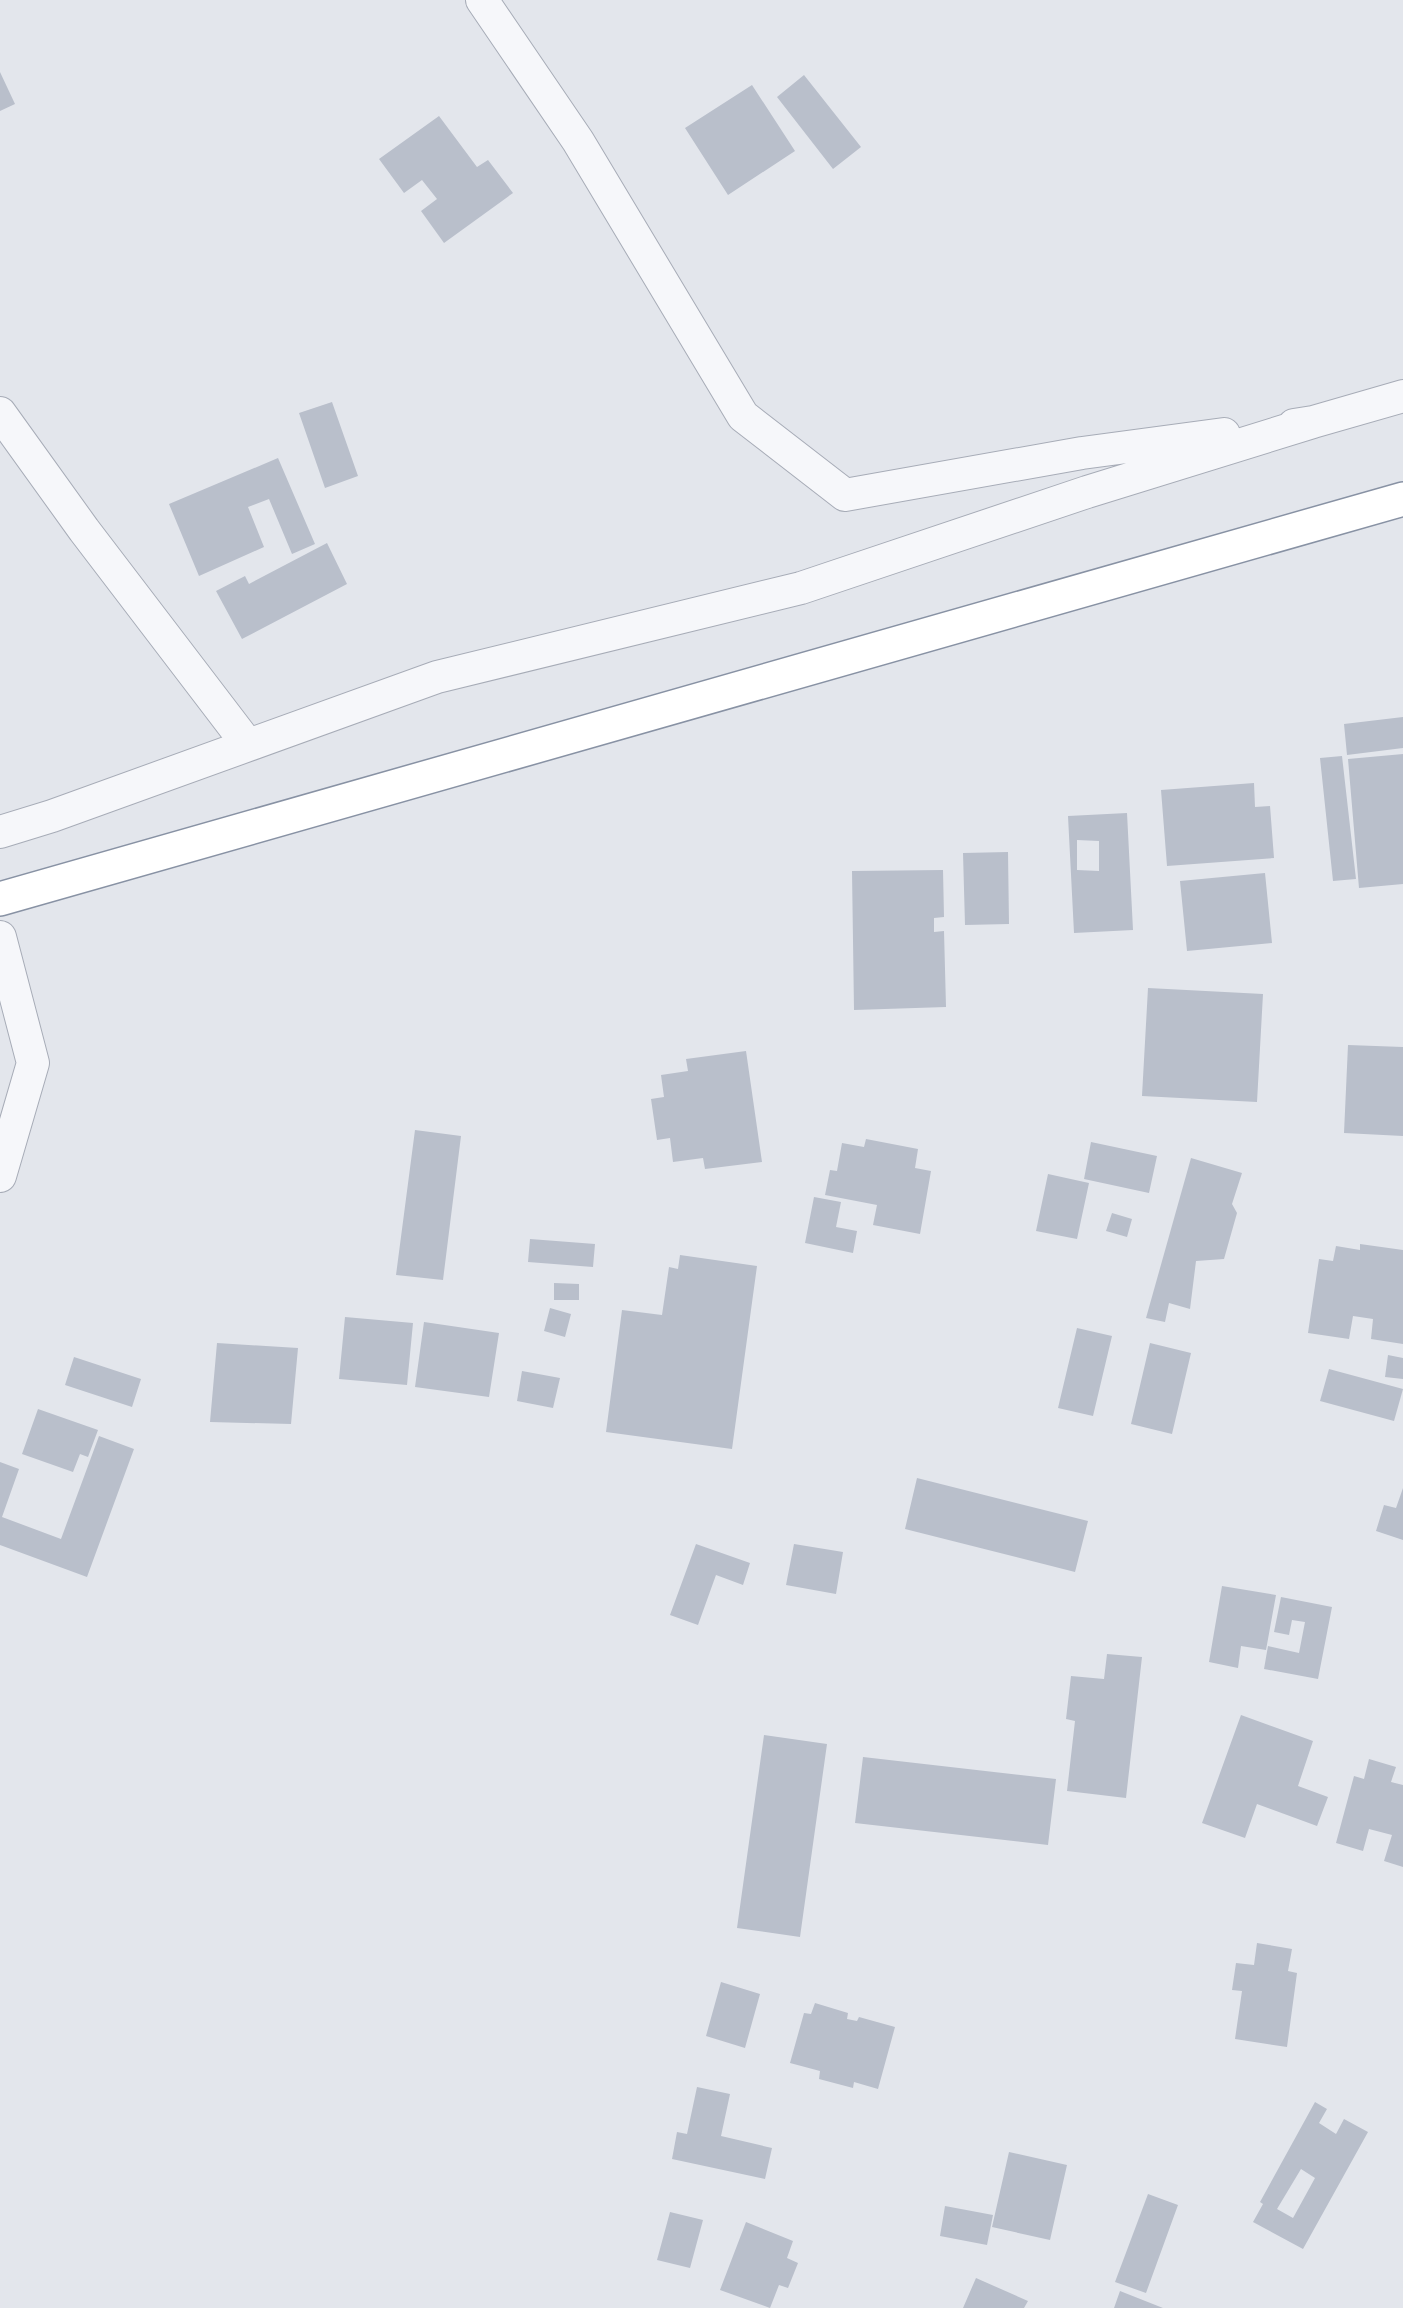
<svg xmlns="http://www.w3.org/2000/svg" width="1403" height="2308" font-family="'Source Sans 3',sans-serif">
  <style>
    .building { fill: #b9bfcb; fill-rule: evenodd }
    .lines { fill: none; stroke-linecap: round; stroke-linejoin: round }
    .street-casing { stroke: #a7acb7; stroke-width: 34 }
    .highway-casing { stroke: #8892a4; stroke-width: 36 }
    .street { stroke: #f6f7fa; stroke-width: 32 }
    .highway { stroke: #fff; stroke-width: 33 }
  </style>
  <rect width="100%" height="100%" fill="#e3e6ec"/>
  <path class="building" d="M0,72L15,104L0,111Z
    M804,75L861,147L833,169L777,97Z
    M752,85L795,151L728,195L685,128Z
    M439,116L477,167L488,160L513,193L444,243L421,211L437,199L422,180L404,193L379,159Z
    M332,402L358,476L325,488L299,413Z
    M278,458L315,544L292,554L269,499L248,507L264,547L199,576L169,504Z
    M327,543L347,584L242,639L216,591L245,576L249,584Z
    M1403,717V748L1347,755L1344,724Z
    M1403,754V884L1359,888L1348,759Z
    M1342,756L1356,879L1333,881L1320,758Z
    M1254,783L1255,807L1270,806L1274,858L1167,866L1161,790Z
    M1127,813L1133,930L1074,933L1068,816ZM1077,840L1099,841V871L1077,870Z
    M1008,852L1009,924L965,925L963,853Z
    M943,870L944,917L934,918V932L944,931L946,1007L854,1010L852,871Z
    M1265,873L1272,943L1187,951L1180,881Z
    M1148,988L1263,994L1257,1102L1142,1096Z
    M1348,1045L1403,1047V1136L1344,1133Z
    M746,1051L762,1162L705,1169L703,1158L673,1162L670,1138L657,1140L651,1099L664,1097L661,1075L688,1071L686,1059Z
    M415,1130L461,1136L443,1280L396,1275Z
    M866,1139L918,1149L915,1168L931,1171L920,1234L873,1225L877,1205L825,1195L830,1170L837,1171L842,1143L864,1147Z
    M1091,1142L1157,1156L1149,1193L1084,1179Z
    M1191,1158L1242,1173L1232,1204L1237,1213L1224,1259L1196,1261L1190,1309L1169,1303L1165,1322L1146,1318Z
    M1048,1174L1089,1183L1077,1239L1036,1231Z
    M814,1197L841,1202L836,1227L857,1231L853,1253L805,1243Z
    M1112,1213L1132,1219L1127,1237L1106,1231Z
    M530,1239L595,1244L593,1267L528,1262Z
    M1360,1244L1403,1250V1344L1371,1339L1373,1319L1353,1316L1349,1339L1308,1333L1319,1259L1333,1261L1336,1246L1360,1250Z
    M680,1255L757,1266L732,1449L606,1432L622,1310L662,1315L669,1267L678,1269Z
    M554,1283L579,1284V1300H554Z
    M550,1308L571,1314L565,1337L544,1331Z
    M345,1317L413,1323L407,1385L339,1379Z
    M424,1322L499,1333L489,1397L415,1387Z
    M1077,1328L1112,1336L1093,1416L1058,1408Z
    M217,1343L298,1348L291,1424L210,1422Z
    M1150,1343L1191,1353L1172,1434L1131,1424Z
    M1388,1355L1403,1358V1379L1385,1377Z
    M74,1357L141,1379L132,1407L65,1385Z
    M1329,1369L1403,1389L1394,1421L1320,1401Z
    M522,1371L560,1378L553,1408L517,1401Z
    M38,1409L98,1430L88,1457L80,1454L73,1472L22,1454Z
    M99,1436L134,1449L87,1577L0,1545V1462L19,1469L2,1517L61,1539Z
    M917,1478L1088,1521L1075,1572L905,1529Z
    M1403,1488V1540L1376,1531L1384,1505L1396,1508Z
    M696,1544L750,1563L743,1585L716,1575L698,1625L670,1615Z
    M794,1544L843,1552L836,1594L786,1585Z
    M1222,1586L1276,1595L1266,1650L1241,1646L1238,1668L1209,1662Z
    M1281,1597L1332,1607L1318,1679L1264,1669L1268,1646L1299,1653L1305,1622L1292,1620L1289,1635L1274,1632Z
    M1107,1654L1142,1657L1126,1798L1067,1791L1075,1721L1066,1719L1071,1676L1104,1679Z
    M1241,1715L1313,1741L1298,1786L1328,1797L1317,1826L1257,1804L1245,1838L1202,1823Z
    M764,1735L827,1744L800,1937L737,1928Z
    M863,1757L1056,1779L1048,1845L855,1823Z
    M1369,1759L1396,1767L1391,1782L1403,1785V1867L1384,1861L1392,1835L1369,1829L1363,1851L1336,1843L1354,1776L1364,1779Z
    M1257,1943L1292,1949L1288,1971L1297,1973L1287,2047L1235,2039L1242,1991L1232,1990L1236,1963L1254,1965Z
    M721,1982L760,1994L745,2048L706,2036Z
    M815,2003L848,2013L847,2019L857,2021L859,2017L895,2027L878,2089L854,2082L853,2088L819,2079L820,2071L790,2063L804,2013L811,2014Z
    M697,2087L730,2094L721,2136L772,2148L765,2179L672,2159L677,2132L687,2134Z
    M1315,2102L1327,2109L1319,2123L1336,2134L1344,2119L1368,2132L1303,2249L1253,2222L1263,2204L1260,2202ZM1301,2169L1315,2178L1293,2218L1277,2209Z
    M1009,2152L1067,2165L1050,2240L992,2227Z
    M1148,2194L1178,2205L1146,2293L1115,2282Z
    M945,2206L993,2215L987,2245L940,2236Z
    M670,2212L703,2220L690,2268L657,2260Z
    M746,2222L793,2241L787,2258L798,2263L788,2288L779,2285L770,2308L720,2290Z
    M976,2278L1028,2301L1024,2308H963Z
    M1120,2291L1163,2308H1114Z"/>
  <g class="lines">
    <g class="street-casing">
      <path id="street" d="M482,0L578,141L743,416L845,495L1082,453L1224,434
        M0,413L84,530L248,745
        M1294,425L1313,422L1403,396
        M0,832L52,816L437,677L801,588L1087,492L1313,422
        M0,937L33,1063L0,1176"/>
    </g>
    <g class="highway-casing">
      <path id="highway" d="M0,899L1403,499"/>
    </g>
    <use href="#street" class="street"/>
    <use href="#highway" class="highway"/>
  </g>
</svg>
